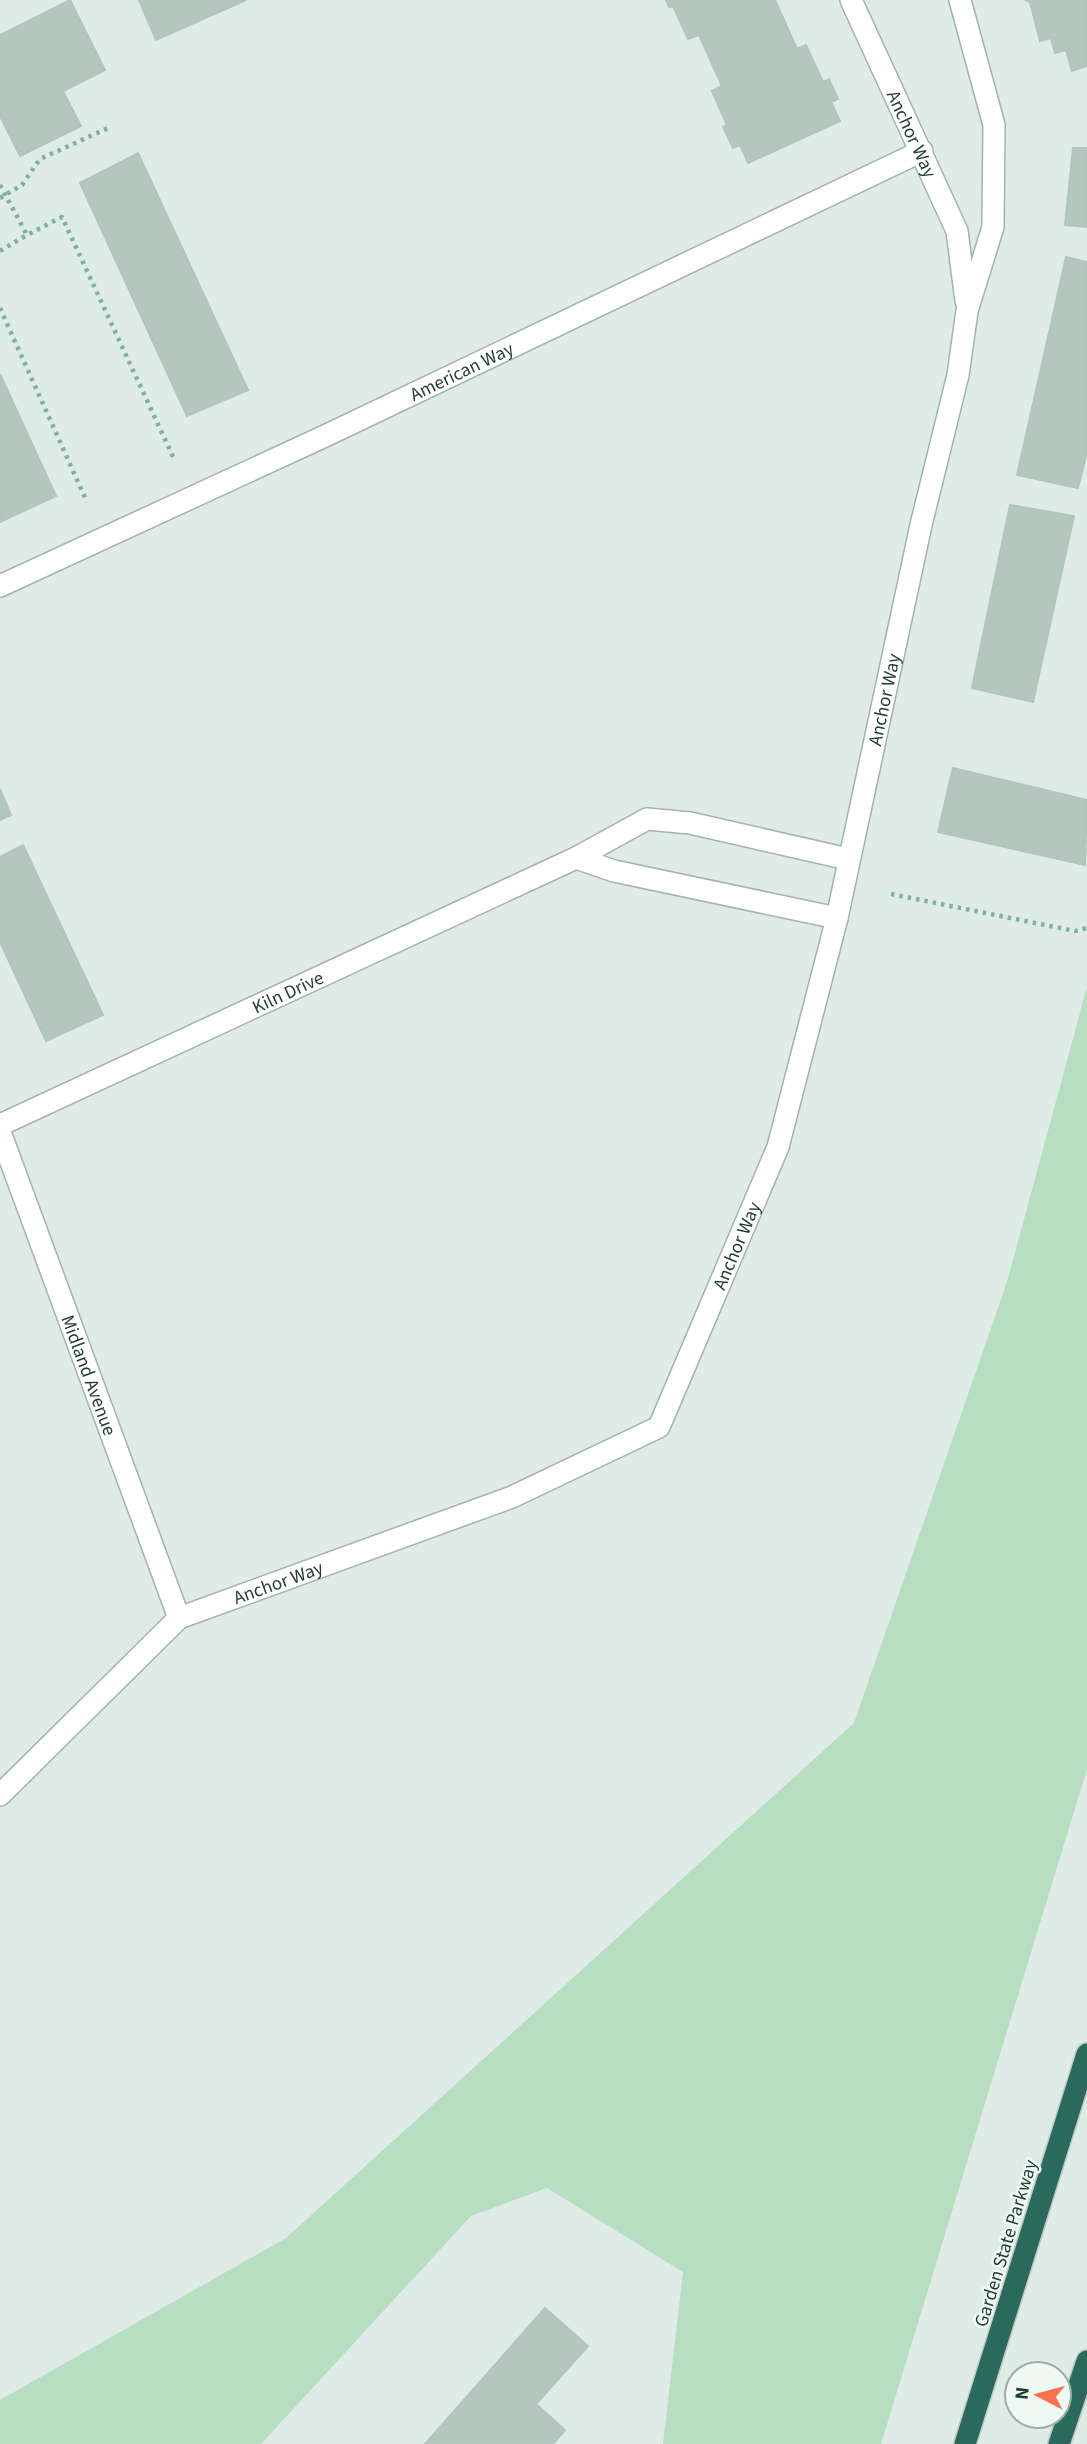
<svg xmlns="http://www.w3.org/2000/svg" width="1087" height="2444" font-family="'Source Sans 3',sans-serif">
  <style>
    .green { fill: #b7dec0 }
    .building { fill: #b5c6be; stroke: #b2c5bc; stroke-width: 2 }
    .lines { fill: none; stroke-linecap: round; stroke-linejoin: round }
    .minor-casing { stroke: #a2b3ad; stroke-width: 24 }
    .highway-casing { stroke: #c0c8c6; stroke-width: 24 }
    .path { stroke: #7eb19f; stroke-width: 4.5; stroke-dasharray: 3.5 5; stroke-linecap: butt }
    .minor { stroke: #fff; stroke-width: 21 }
    .highway { stroke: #2a6a5a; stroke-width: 21 }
    .labels { text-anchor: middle; stroke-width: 5; stroke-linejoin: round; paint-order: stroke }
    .street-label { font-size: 19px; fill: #1f3c33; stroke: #f0f8f4 }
  </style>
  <rect width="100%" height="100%" fill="#dfebe6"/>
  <path class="green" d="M1087,987V1769L881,2444H663L683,2272L547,2188L471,2216L261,2444H0V2400L286,2238L854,1723L1007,1282Z"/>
  <path class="building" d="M70,0L105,70L63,91L81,126L20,156L0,116V35Z
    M139,0H246L156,40Z
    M666,0H775L797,49L806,45L823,82L829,79L838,99L831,102L840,121L748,163L740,145L733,148L723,127L727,125L712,91L722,86L699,35L688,39L673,6L669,7Z
    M1025,0H1087V66L1072,71L1066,50L1055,53L1051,38L1040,41L1030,2Z
    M1073,148H1087V227L1065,225Z
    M138,153L248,390L187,416L80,183Z
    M1066,257L1087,262V452L1078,488L1017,475Z
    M0,374L56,496L0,522Z
    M1010,505L1074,516L1033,702L972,688Z
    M953,768L1087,800L1085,865L938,832Z
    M0,789L11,815L0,820Z
    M23,845L103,1015L46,1041L0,942V857Z
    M545,2308L588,2346L536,2404L565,2430L553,2444H425Z"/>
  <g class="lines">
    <g class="minor-casing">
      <g id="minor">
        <path id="s1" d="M851,0L957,231L966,301"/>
        <path id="s2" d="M0,586L325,436L922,151"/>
        <path d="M576,858L647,819L690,823L848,859"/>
        <path id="s3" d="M0,1125L576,858L614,871L837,918"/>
        <path id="s4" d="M0,1132L179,1618"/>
        <path id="s5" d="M0,1795L179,1618L512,1497L659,1427L778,1147L837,918L921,525L958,375L967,311L993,227L994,125L960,0"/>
      </g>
    </g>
    <g class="highway-casing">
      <path id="highway" d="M965,2444L1087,2054
        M1059,2444L1087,2361"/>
    </g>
    <path class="path" d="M0,185L27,235L62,217L175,461
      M0,198L22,185L40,159L108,128
      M0,251L27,235
      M0,308L87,502
      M891,894L1075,931L1087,928"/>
    <use href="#minor" class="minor"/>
    <use href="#highway" class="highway"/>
  </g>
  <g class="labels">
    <g class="street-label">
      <text dy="7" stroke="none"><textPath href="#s1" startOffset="147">Anchor Way</textPath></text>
      <text dy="7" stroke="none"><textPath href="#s2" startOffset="509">American Way</textPath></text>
      <text dy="7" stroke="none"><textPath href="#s5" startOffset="1533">Anchor Way</textPath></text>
      <text dy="7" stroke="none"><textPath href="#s3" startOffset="317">Kiln Drive</textPath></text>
      <text dy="7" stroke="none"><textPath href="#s5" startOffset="966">Anchor Way</textPath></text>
      <text dy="7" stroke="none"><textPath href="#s4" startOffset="259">Midland Avenue</textPath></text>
      <text dy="7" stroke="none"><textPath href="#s5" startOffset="357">Anchor Way</textPath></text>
      <text transform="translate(1005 2243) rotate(-73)" y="7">Garden State Parkway</text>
    </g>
  </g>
  <g transform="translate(1038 2395) rotate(276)"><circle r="33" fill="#f0f8f4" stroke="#9cada7" stroke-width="2"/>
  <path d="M0-5L12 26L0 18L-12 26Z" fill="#f97250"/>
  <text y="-10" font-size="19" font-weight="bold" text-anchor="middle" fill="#1f3c33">N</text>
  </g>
</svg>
